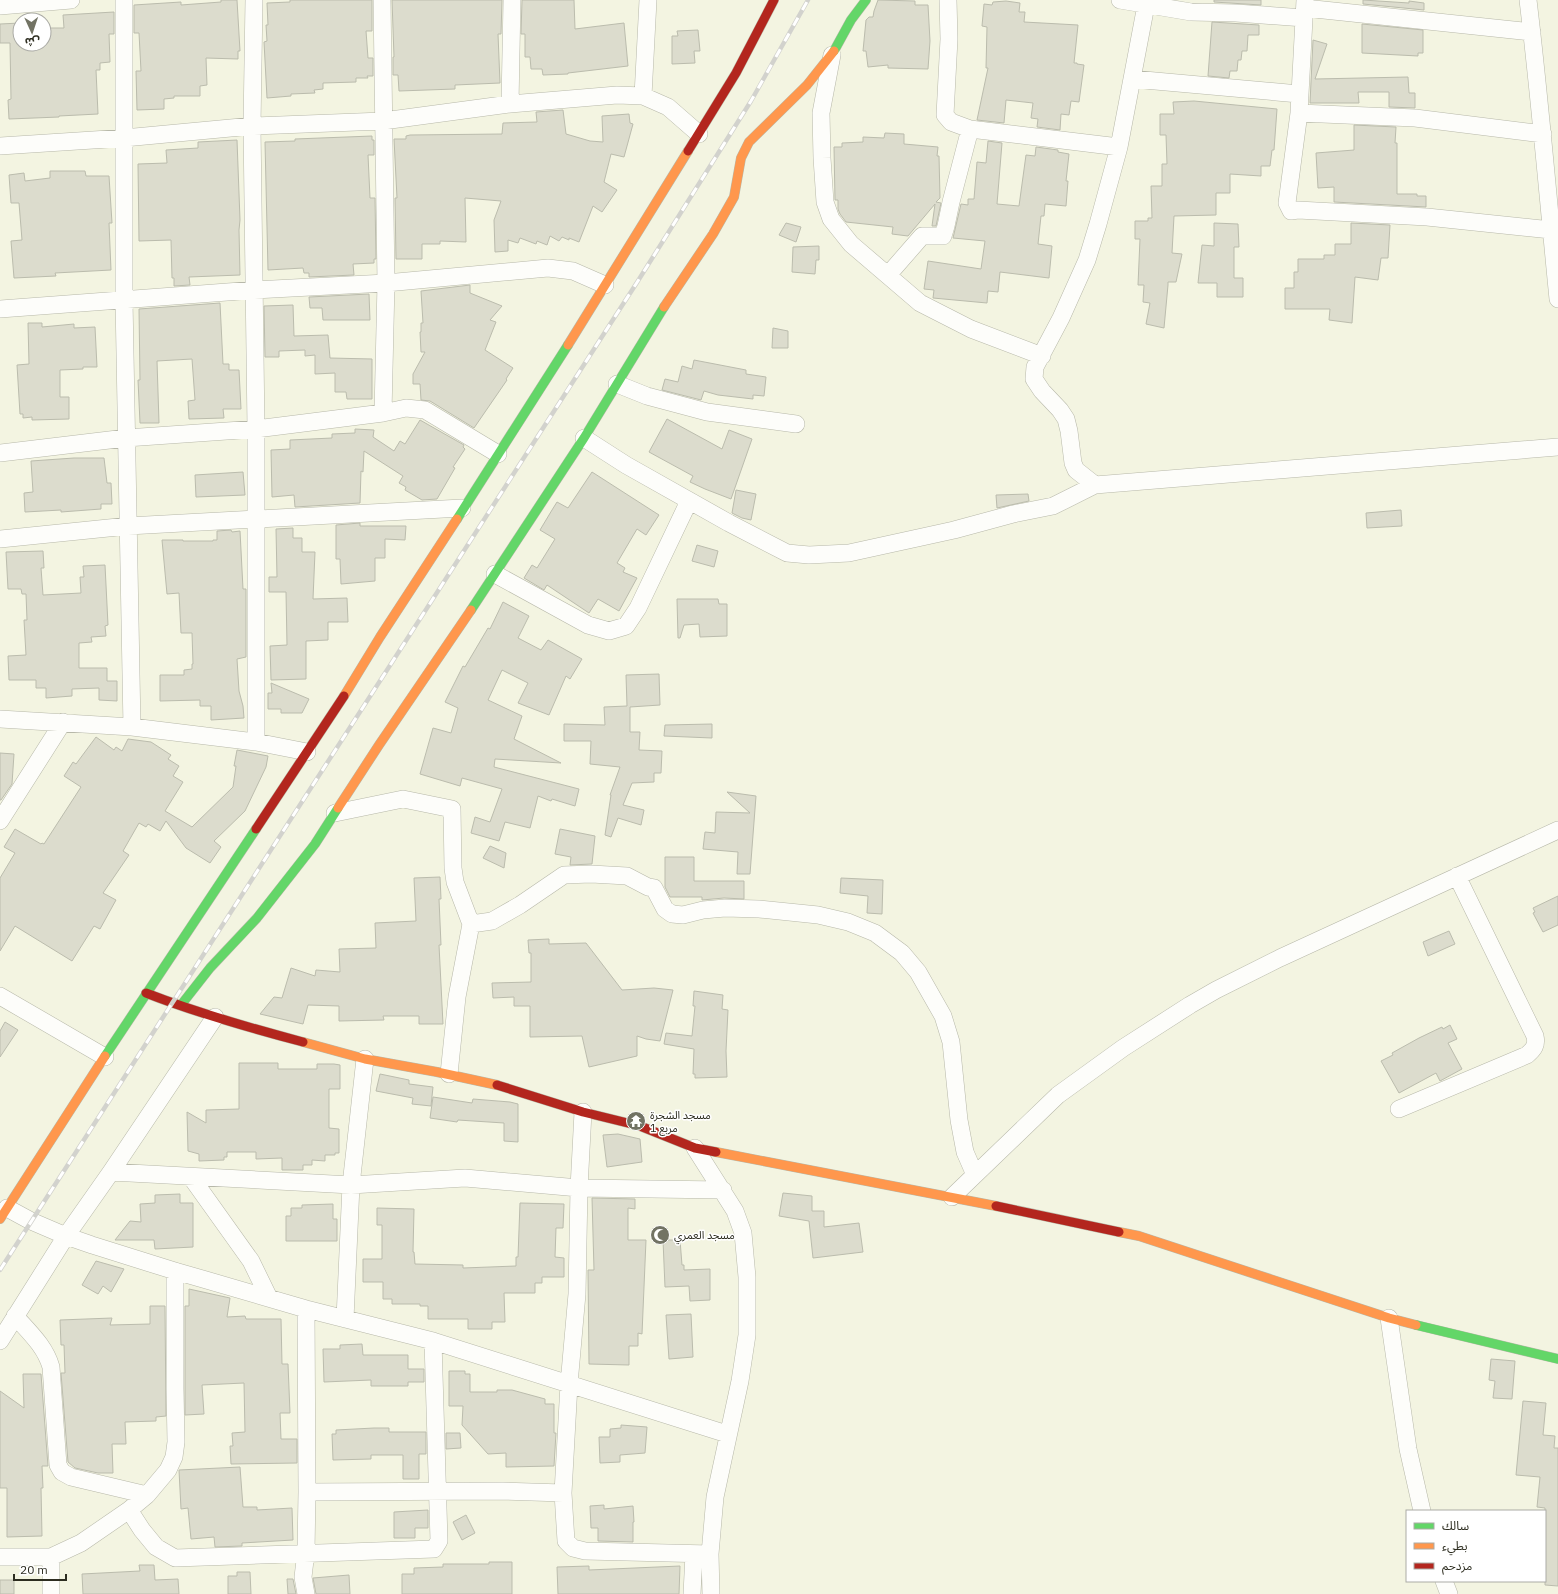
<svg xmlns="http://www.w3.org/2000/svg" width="1558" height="1594" font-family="'IBM Plex Sans','Noto Sans Arabic',sans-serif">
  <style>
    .building { fill: #dcdccd; stroke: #bbbcad }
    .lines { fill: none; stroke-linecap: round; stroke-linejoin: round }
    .street-casing { stroke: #b7b8a9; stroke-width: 18 }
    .fast-casing { stroke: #b7b8a9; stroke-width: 10 }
    .slow-casing { stroke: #b7b8a9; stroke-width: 10 }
    .jam-casing { stroke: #b7b8a9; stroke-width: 10 }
    .street { stroke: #fdfdfa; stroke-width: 17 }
    .fast { stroke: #63d668; stroke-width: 9 }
    .slow { stroke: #ff974d; stroke-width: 9 }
    .jam { stroke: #b3261e; stroke-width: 9 }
    .rail-casing { stroke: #d2d2cd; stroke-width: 4.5 }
    .rail { stroke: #fff; stroke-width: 3; stroke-dasharray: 9; stroke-linecap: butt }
    .labels { text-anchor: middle; stroke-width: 3; stroke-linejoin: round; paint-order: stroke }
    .poi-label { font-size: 11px; fill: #2d2d20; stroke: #fff; text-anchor: start }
  </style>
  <rect width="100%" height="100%" fill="#f3f4e1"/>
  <path class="building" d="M221,0H237L240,51H238V59L206,58L207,85L200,86V96H174V98L164,99V109L137,110L136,71H141L139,33H134V5L181,2V5L221,2Z
    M290,0H372V31H366L368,58H373V76H367L368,78H356V82L323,83V89L314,90L315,93L291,94V96L267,98L264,42L267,41L266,25H268L267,3L290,2Z
    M392,0H502L501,34H498L500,83L455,85V89L399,91L398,75H393V57H394Z
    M522,0H574L575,29L624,23L628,66L568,73V74L543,75L542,69H531L530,57H525V34H521Z
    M878,0L915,1V5H928L930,41L928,69L888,68V65L868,67L866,51H863L866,20L869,17H873L874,11Z
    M1214,0H1261V5L1214,2Z
    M1363,0L1409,3V1L1424,3V10L1363,4Z
    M1006,1L1020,3L1019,12H1025L1024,22L1078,25L1074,63H1077V64L1084,65L1079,102L1071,101L1069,115L1061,114L1060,130L1037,127L1038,119L1031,118L1033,103L1006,100L1004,123L977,120L988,68H986L987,27L982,26L984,4L992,5L993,2Z
    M114,12V34H109L110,62L100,63V70H96L98,114L59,116V117L9,119L8,100L11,99L10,43H0V24L20,23V44H44V28H64L63,15Z
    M1212,22L1259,25V35H1248L1247,51H1242L1241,60H1238L1237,71H1230L1229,78L1208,76Z
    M1362,24L1423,30V53H1418V56L1362,53Z
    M698,30L700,51H694L695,63L672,64V36H678L677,31Z
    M1313,40L1327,44L1315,79L1408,77L1409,93H1415V108L1389,107V92H1358L1359,103H1310Z
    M1194,101L1277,109L1274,150H1272L1270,166H1261V176L1230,174V193H1216V215L1174,216L1172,253L1182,254L1176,282H1168V285L1164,328L1146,324L1150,303L1143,302L1144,285H1138L1140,239H1135V221H1148V218H1152L1151,186H1162V164H1167L1166,135H1160V114H1174L1173,102Z
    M563,110L566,134L590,141L603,142L602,116L629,114L630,123L633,124L624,157L611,154L604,182L617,190L602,212L593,206L579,242L569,238V240L562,237L559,241L550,236L547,245L537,241L536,244L520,238L518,243L508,240V251L495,252L494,220L501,201L465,198L466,242L440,241V244H422V259H396L395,198H397L394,139H406V136L410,135L502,134L503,123L537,122L536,112Z
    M1354,125L1396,127L1395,143H1397V194H1417V196H1426V207L1334,202V187L1318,188L1316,153L1354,150Z
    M885,133L904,134V144L938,147L937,156H939L940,198L936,202L941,203L936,226H932L935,204L908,236L892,234L893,227L846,222L840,214L838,209V200H835L834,147H842V143L863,142V137L884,138Z
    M372,136V140H374V155H368L370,198H375L376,259H374V263L353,264L354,275L309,277V273H304L303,268L268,270L265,142L295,141V139Z
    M237,140L240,220L239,230L240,275L189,277L190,285L174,286V278H172L171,240L139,241L138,164L167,163L166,150L198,148V142Z
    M988,141L1002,143L997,204L1019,206L1026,155L1035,156L1036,147L1058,150V152L1069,154L1066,181H1068L1066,206L1045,204L1044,216H1041L1038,244L1052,246L1049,278L1000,272L998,292L988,291L987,303L933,298L934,290L924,289L928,261L981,269L985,241L953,238L961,204L968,205V199H974L977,162L986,163Z
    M50,171H85L86,176H109L112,223H109L111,270L55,273L56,276L14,278L11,241L22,240L19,203H11L9,175L24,173L25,181L50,178Z
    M786,223L801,227L796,242L779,235Z
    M1214,223L1238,224L1239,247H1234V278H1243V297H1217V283H1198L1202,245L1214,246Z
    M1351,223L1390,225L1388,258H1381L1378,280L1355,277L1352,323L1329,320L1330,309H1285V288H1294V272H1298V259H1324V255H1335V244H1351Z
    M819,246V260H816L815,274L792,272L793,247Z
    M470,285V293L502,306L490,320L496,322L485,350L513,368L506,379L507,380L474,428L430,401L421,400L420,384H413V374L425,352H421L420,332H421V323H423L421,291Z
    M369,294L370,320H323L322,308H310L309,297Z
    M220,303L223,364H229V370H239L241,409H223L224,418L189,419L188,401L195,400L192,359L157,361L159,423H140L138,380H140L139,309Z
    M293,305L294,336L328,335L330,358L372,359V399H347L346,392H335V373L315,374V355L305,356V350L279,351V357H265L264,306Z
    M28,323H42V327L74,324V328L95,327L97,367H83V369L60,370V397H69V419L32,420V417L23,418V414H20L17,365L29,364Z
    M773,328L788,331V348H772Z
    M694,360L746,370V374L766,377L764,396L753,395V399L718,395L704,391L701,400L662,390L665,379L678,382L682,366L692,369Z
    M667,419L722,449L729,430L752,439L731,499L705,489L690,482L693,476L649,452Z
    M420,420L464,445L463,447L465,449L453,467L455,468L437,499L422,500L405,490L406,487L399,483L403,476L364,451L363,472L361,471L360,503L295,507L294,495L272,497L271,450L290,449V440L332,438V434L355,433V429L374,430L373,437L394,451L400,441L405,444Z
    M74,458H104L107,483H111L112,504H101V509L61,512V510L25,512L24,493L33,492L31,461Z
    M243,472L245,495L196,497L195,475Z
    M592,472L659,515L646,535L637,529L617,563L625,568L623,572L637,578L619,611L598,599L589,613L547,585L544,590L524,578L532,565L537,568L555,539L540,530L552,510L557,502L568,508Z
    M736,490L756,494L751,520L742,518L732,513Z
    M1028,494L1029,501L997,508L996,495Z
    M1401,510L1402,526L1367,528L1366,513Z
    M360,523V526H406L405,540L385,539V558H375V581L341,584L340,559H336V525Z
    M293,528V538H302V552H315L313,599L347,598L348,622H328V640L306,641V679L271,680L270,646L287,645L286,592H269V577H277L276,529Z
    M231,530L232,532L240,531L243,589H246V657L237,659L239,691L243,706L244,718L211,720V706H200V700L160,701V675H184V670L192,669V664H193L192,633H181L179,593L167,594L162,540H183V541H213V540H217V531Z
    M697,545L718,551L714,567L692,561Z
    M43,551L44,568H41L43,595L81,593L80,577H84L83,566L105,565L108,625L105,626L106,636L91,637L92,642L79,643V668H107V681H117V701L99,700V688L72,689V696L46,698V688H36V680H9L8,656L26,655L24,620H27L26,594H22L21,589H8L6,552Z
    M677,599H718L719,604H727V636L700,637L699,624L684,625L680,638H678Z
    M503,602L529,616L518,638L541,650L548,640L582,659L570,679L566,676L549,715L518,703L528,683L502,670L488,700L522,716L514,739L561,763L495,759L494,767L579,789L575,806L552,799L551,801L538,796L530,828L505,822L499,841L471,833L475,817L490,822L502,789L462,778L460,786L420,774L433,728L451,733L458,708L445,702L463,666L465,667L488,628L490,629Z
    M659,674L660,705L630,707V732H640L639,750L662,751L661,773H654V782L632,783L623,805L644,810L641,825L618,818L611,837L605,835L611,795H610L620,767L590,764L591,741H564V724L605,725L604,707L627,706L626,675Z
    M271,683L309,699L302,713H281V709H268V693H272Z
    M712,724V738L664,736L665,725Z
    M96,737L114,750L116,747L122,751L128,739L151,742L171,755L168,759L179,766L173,776L183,782L165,811L192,827L233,787L236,766H234L237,750L268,756L266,767L245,811L214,841L221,847L210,863L186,848L166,821L160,831L148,824L146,827L139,823L123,851L129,855L103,893L116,900L100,929L94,926L72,961L15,926L0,951V878L15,853L4,847L15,829L41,844L42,843L44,844L81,787L64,776L73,762L76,764Z
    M0,753L14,754L12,784L1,800H0Z
    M727,792L756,796L750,874H737L738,852L703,849L705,832L715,833L716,812L750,813Z
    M560,829L595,836L592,864L570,865L571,857L555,854Z
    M490,846L506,853L504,868L483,858Z
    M665,857H694V881H744V899L724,898L702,900V897H670L665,887Z
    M440,877L441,899H439L441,945H439L443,1024H419V1016H383L384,1020L339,1021V1006L308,1005L303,1024L260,1014L274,997L282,998L291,968L315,976L316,970L340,972L339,949L376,948L375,923L416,921L414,878Z
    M841,878L883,880L882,914L867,913L868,896L840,893Z
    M1558,896V925L1543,932L1533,913L1535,912L1533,908Z
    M1449,931L1455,944L1428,956L1423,942Z
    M549,939V944L586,943L622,990L654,988L673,990L660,1041L646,1039L637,1036V1056L589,1067L582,1036L530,1037V1006H514V997L493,998L492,983L531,982V953H529L528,940Z
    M694,991L723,995L722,1009L728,1010L726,1051L727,1077L695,1078V1074H693L694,1049L664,1044L666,1033L692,1036L695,1006H693Z
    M5,1022L18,1030L0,1057V1031Z
    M1450,1025L1457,1039L1448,1043L1462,1069L1440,1081L1436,1073L1399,1093L1381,1061L1393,1055L1392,1053L1419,1038L1442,1027L1443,1029Z
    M239,1063H278V1069H317V1064H334L340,1065V1089H329V1128L339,1129V1153H335V1155H325V1161L312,1160V1165H303V1170H282V1158L256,1159V1152H227V1157H224V1160L199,1161V1154L188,1151L187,1112L206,1123V1110L239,1109Z
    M380,1074L409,1080V1084L433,1087L431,1106L412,1104L413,1098L376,1091Z
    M433,1097L472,1103L473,1099L510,1102L518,1104V1142L504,1141V1123L458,1120L457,1122L430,1118Z
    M618,1134L640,1139L642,1162L607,1167L603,1135Z
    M783,1193L812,1196V1211H824V1227L859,1223L863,1252L813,1258L809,1221L779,1216Z
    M180,1194V1203H193V1247L155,1249L154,1240H115L130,1221L141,1222L140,1204L155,1203V1195Z
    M592,1198L635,1199V1209L628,1208V1240H646L642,1334L638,1333V1346H629V1365L589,1364L588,1270H594Z
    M520,1203L564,1204L563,1228H556L555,1257L564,1258V1277H542V1283H535V1293H504L505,1322H492V1329H468V1319H428V1306H420V1304H392V1299H383V1282H363V1259H382V1225H377V1208L414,1209L413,1252H414L415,1264L463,1265V1268L516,1266V1257H518Z
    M333,1204V1219H337V1241H286V1216H291V1208H302V1205Z
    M663,1240H680L682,1265H684V1270L710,1269V1300L690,1301L689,1286L665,1287Z
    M96,1261L124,1269L111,1292L103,1286L98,1294L82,1285Z
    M189,1289L230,1298L227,1317L245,1316L246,1319H281L282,1364H288L290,1413H280L281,1439H297V1463L231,1464L230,1446H233L232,1433L245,1432L244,1383L202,1385L204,1414L185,1415V1306H189Z
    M150,1306H165L166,1416L156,1417V1421L125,1422L126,1444H112L113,1473H98L75,1468L68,1462L61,1373H65L64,1345H61L60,1320L112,1318L110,1325L150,1324Z
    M691,1314L693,1357L669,1359L666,1315Z
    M362,1344L363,1355H408V1369H424V1382H408V1386H371V1380L324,1382L323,1349H340V1345Z
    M1491,1359L1515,1361L1512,1399L1493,1398L1495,1381L1489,1380Z
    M449,1371H465V1374H470V1392H497V1390H512L545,1399V1404H554V1433H556L554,1466L506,1467V1453L488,1454L462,1425L463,1406H449Z
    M23,1374H41L48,1466H42L43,1488H41L42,1536L7,1537V1488H0V1391L24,1408Z
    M1523,1401L1546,1403L1543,1435L1555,1436L1554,1448H1558V1586L1545,1585V1508L1537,1507L1540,1477L1516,1475Z
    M621,1425L647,1427L645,1453L620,1455V1462L600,1463L599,1437H610V1429L621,1428Z
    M374,1428H389V1432H426V1454H419V1479H403V1455H371V1459L333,1460L332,1434H336V1430Z
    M446,1433H460L461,1448L446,1449Z
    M240,1467L243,1507H257V1510L292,1508L293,1540L242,1543V1546L215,1547L214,1537L191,1539L188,1508L181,1509L179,1470Z
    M604,1505V1509L633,1506L634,1522H633V1542L598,1541V1528H591L590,1506Z
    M428,1510V1528H415V1538H394V1512Z
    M466,1515L475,1533L462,1540L453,1522Z
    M489,1562H512V1594H402V1574H414V1568L443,1567V1564H489Z
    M139,1565H154L155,1580L178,1579L179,1594H83L82,1574L140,1571Z
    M589,1566V1570L680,1566L679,1594H558L557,1567Z
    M237,1572H250L251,1594H228V1576H237Z
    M349,1575L350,1594H316L313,1578Z
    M287,1579H293L296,1594H288Z
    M0,1580H14V1594H0Z"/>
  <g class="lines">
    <g class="street-casing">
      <path id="street" d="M124,0V300L132,727
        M254,0L252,126L256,429V742
        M382,0L386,283L383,413
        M948,0L949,39L945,115L951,122L970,129L1119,147
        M1120,0L1191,12L1236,13L1304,18
        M1305,0L1299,113L1287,203L1291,211L1298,210L1427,217L1551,230
        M1528,0C1540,99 1548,199 1558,299
        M0,6L71,0
        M1305,8L1532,32
        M832,55L821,113L822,158L825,202L831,219L851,244L920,303L971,329L1042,356
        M1133,79L1299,94
        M643,96L648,0
        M510,104L512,0
        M1299,113L1415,118L1543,134
        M0,146L124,138L252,126L383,121L510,104L617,95L643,96L668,107L699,134
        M888,275L922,236H943L946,226L951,202L970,129
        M0,309L254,290L386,283L548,268L573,271L605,285
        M617,384L647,396L707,412L796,424
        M584,438L626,465L729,523L787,553L809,555L849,553L954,530L1013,514L1053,506L1095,485L1558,447
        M0,453L126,438L256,429L383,413L406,408L425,410L498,454
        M1095,485L1076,470L1073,463L1069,431L1066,419L1060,410L1042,391L1034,379L1035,367L1061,318L1087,260L1098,224L1119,147L1147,0
        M0,539L128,526L462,508
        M495,574L588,625L609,631L626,626L638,608L689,501
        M0,719L132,727L256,742L307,752
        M335,813L403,799L452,809L453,868L455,882L471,924L492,921L520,905L564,875L591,874L627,876L648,887L654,888L665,909L672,914L683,915L703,910L725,908L759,909L818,915L848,922L875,933L902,953L918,972L943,1016L951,1042L959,1120L965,1152L975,1175
        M0,821L63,722
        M0,996L105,1057
        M449,1074L457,997L471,924
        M1399,1109L1527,1055C1534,1049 1537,1045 1535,1036L1457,876
        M583,1112L579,1188L577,1294L569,1384L563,1493L566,1541L573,1548L585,1551L710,1554
        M695,1148L735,1211L743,1233L747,1277V1335L740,1381L715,1497L710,1554L711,1594
        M111,1172L351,1185L465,1178L579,1188L723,1190
        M191,1177L251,1261L269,1298
        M952,1197L1058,1095L1123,1048L1190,1005L1216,990L1280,958L1558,830
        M7,1208L31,1221L66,1236L92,1245L175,1271L306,1309L433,1341L727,1434
        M306,1309L307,1492L306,1552L303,1577L306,1594
        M15,1316C29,1332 45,1346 51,1367L58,1465L62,1472L71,1477L147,1495
        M1389,1318L1408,1449L1422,1511
        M345,1319L351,1185L365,1059
        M0,1341L66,1236L111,1172L215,1017
        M307,1492L503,1491L563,1493
        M129,1510L142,1530L156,1547L175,1558L434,1549L439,1541L433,1341
        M0,1557H51L81,1543L129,1510L147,1495L168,1470L174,1457L176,1442L175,1389V1271
        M1444,1581L1449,1594
        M51,1594V1557
        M692,1594L694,1554"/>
    </g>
    <g class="fast-casing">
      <path id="fast" d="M834,51L851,20L866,0
        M457,519L568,345
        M471,610L584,438L664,307
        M181,1005L210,968L257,918L315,844L338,808
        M105,1056L256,829
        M1416,1325L1558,1359"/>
    </g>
    <g class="slow-casing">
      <path id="slow" d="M664,307L713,234L734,197L741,158L749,142L807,85L834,51
        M568,345L688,151
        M344,696L380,637L457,519
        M338,808L379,745L471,610
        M303,1042L365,1059L437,1072L497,1085
        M716,1152L996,1206
        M0,1219L105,1056
        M1119,1232L1139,1236L1389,1318L1416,1325"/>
    </g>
    <g class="jam-casing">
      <path id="jam" d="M688,151L736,73L774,0
        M256,829L344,696
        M146,993C197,1013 250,1028 303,1042
        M497,1085L583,1112L640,1126L695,1148L716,1152
        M996,1206L1119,1232"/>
    </g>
    <use href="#street" class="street"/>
    <use href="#fast" class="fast"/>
    <use href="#slow" class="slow"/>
    <use href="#jam" class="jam"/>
    <g class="rail-casing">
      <path id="rail" d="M0,1270L636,284L751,101L808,0"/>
    </g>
    <use href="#rail" class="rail"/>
  </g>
  <defs>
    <g id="temple-disc" transform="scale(1)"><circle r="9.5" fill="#727364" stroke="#fff"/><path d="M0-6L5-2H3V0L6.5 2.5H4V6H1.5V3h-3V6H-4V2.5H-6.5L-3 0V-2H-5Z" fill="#fff"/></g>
    <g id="mosque-disc" transform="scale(1)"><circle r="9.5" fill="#727364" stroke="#fff"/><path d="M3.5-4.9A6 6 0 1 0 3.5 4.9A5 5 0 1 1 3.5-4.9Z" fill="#fff"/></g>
  </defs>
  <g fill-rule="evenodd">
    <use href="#temple-disc" x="636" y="1121"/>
    <use href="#mosque-disc" x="660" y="1235"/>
  </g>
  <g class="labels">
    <g class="poi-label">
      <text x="650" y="1119">مسجد الشجرة<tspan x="650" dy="13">مربع 1</tspan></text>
      <text x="674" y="1239">مسجد العمري</text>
    </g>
  </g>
  <rect x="1406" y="1510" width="140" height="72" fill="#ffffff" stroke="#ababa6"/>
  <rect x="1414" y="1523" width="20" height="6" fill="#63d668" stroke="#ababa6"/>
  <text x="1442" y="1530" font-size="12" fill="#2d2d20">سالك</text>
  <rect x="1414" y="1543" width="20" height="6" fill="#ff974d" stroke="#ababa6"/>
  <text x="1442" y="1550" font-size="12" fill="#2d2d20">بطيء</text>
  <rect x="1414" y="1563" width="20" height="6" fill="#b3261e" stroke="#ababa6"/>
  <text x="1442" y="1570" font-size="12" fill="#2d2d20">مزدحم</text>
  <g transform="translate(32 32) rotate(177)"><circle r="19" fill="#ffffff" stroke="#ababa6"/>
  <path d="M0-3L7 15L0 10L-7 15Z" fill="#727364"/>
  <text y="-6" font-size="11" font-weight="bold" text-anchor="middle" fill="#2d2d20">ش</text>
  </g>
  <path d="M14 1574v6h52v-6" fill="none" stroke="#2d2d20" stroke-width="2"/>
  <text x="20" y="1574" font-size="12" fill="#2d2d20" stroke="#ffffff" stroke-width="3" paint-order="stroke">20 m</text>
</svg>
